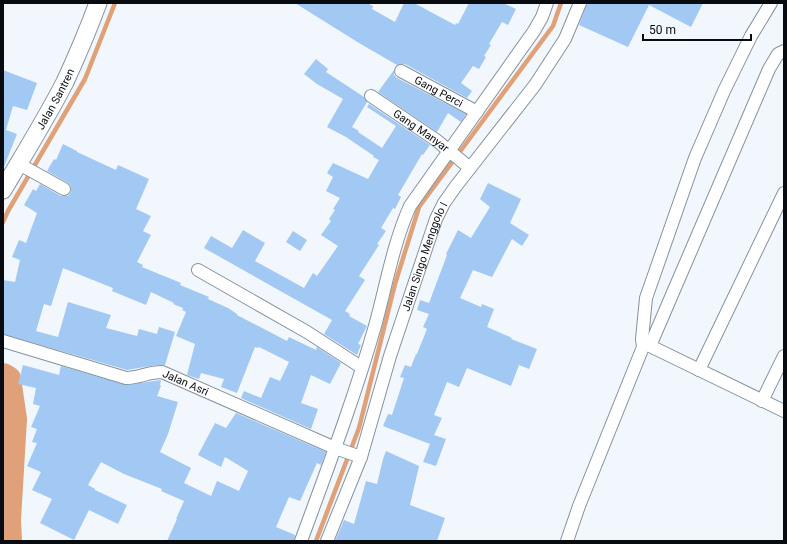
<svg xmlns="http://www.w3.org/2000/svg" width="787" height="544" font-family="Roboto,sans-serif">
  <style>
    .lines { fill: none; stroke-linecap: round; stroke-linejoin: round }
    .stream { stroke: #e0a178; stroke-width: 4.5 }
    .river { stroke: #e0a178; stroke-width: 26 }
    .building { fill: #a2c8f4 }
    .street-casing { stroke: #86929f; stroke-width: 14 }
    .secondary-casing { stroke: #86929f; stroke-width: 19 }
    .street { stroke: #fff; stroke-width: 12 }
    .secondary { stroke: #fff; stroke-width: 17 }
    .labels { text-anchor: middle; stroke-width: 3; stroke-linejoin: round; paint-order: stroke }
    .street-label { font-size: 11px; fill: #080c11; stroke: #f1f7fc }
  </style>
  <rect width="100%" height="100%" fill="#f1f7fc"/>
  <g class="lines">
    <path class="stream" d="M3,222L8,211L85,79L115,3
      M3,366L8,379
      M316,541L359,428L395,284L419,207L553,26L561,3"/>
    <path class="river" d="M3,376L8,379L14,419L8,520L9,541"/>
  </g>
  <path class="building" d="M295,3H367L373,6L372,9L395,22L404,3H414L455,25L456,23L458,24L469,3H503L516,9L508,25L502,22L489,44L491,45L484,56L486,57L479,69L473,66L461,83L472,91L467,98L405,64L397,65L359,43Z
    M587,3H703L691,27L649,5L628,47L579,25Z
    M316,59L328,69L326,72L364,97L367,102L352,127L359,131L358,132L382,148L396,126L367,107L369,104L430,145L423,155L422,154L398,195L401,197L395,209L393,208L381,228L386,231L377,244L379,245L359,276L365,280L345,311L350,314L349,316L367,326L358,344L361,345L357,355L324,334L332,320L204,248L211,236L232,248L243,230L265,243L255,261L304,288L313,273L317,276L338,246L321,235L331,221L329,219L335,210L333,209L340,198L326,191L333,177L327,173L333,163L368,179L379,160L373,157L374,156L346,137L327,127L343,99L317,84L304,74Z
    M3,70L37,83L27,110L13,106L6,130L17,134L4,167Z
    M394,70V75L397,78L466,114L461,122L448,113L437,132L378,92Z
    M63,144L77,151V152L116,170L118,165L149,179L136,209L151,216L143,231L151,235L137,262L143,265L142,267L181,283L180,285L209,297L208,299L228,308L237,314V315L287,341L289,337L316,350L317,347L341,363L330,384L311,375L301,403L318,409L311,429L241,398L244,391L261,398L270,377L280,381L289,362L259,347L258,348L255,347L237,393L221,387L224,379L201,373L199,379L187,375L195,344L176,336L186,312L182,310L183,308L173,304L174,303L151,292L146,305L112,291L113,288L63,268L51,306L44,304L36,331L58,337L68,302L111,315L106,328L137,336L139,329L157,334L159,327L175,332L165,365H156L127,370L3,334V280L15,282L20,260L12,257L19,240L26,243L37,213L24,205L33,189L36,191L40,184L61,196H68L71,192V186L68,183L47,171L54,159L56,160Z
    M488,183L521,199L510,223L529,235L522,246L512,239L492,277L473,270L460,298L481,307L482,304L494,309L487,327L512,338L511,339L537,349L529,369L519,365L511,386L467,368L459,387L447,382L434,415L442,418L434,435L446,439L436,466L423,462L430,444L383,426L388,414L392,415L404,378L400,377L405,365L411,367L416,354H417L427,329L423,327L429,314L417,310L420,300L429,303L447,255L446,254L458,230L471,238L490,207L480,199Z
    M293,231L307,240L300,251L286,242Z
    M23,365L59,375L61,366L126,385L161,380L160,385L161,386L157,396L178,402L168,434L160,452L191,468L184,483L211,496L217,481L239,491L248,471L225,457L221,467L198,455L215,423L226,428L236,413L326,452L321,465L317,463L300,501L289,497L276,527L295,535L294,541H167L177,519H176L184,501L161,491L162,489L124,474L101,462L88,485L95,489V490L127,505L118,524L89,510L74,540L40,523L52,499L32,490L41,472L27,466L37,443L32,442L37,429L31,427L40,406L33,404L36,388L18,384Z
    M386,451L419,466L410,505L445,518L437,541H335L344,520L354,524L366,481L377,484L383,459Z"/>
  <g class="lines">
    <g class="street-casing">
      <g id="street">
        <path d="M784,51L778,54L769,69L650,346L784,411"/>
        <path id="s1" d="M401,71L477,112"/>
        <path id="s2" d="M371,96L436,140L470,168"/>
        <path d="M19,164L64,189"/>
        <path d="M198,270L307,332L361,367"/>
        <path id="s3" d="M3,341L126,378C139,378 148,372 162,372L335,448L361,457"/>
        <path d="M699,370L784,193"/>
        <path d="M762,401L784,356"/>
        <path d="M301,541C327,470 354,399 375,326C386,286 393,244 410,206L534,31L542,17L547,3"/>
        <path id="s4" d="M327,541L361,457L390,356L436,219L444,203L456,186L535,85L565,39L580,3"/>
        <path d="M567,541L579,506L643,347L642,339L646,298L695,158L724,91L751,36L771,3"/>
      </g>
    </g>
    <g class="secondary-casing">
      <g id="secondary">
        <path id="s5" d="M3,190C24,154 46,119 65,82C77,56 88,30 98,3"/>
      </g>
    </g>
    <use href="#street" class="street"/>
    <use href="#secondary" class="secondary"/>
  </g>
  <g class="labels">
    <g class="street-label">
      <text dy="4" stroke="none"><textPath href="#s1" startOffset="43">Gang Perci</textPath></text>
      <text dy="4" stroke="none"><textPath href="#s5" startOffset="105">Jalan Santren</textPath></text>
      <text dy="4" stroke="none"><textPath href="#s2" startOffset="61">Gang Manyar</textPath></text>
      <text dy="4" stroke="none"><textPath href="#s4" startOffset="301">Jalan Singo Menggolo I</textPath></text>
      <text dy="4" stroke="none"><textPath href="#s3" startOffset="191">Jalan Asri</textPath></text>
    </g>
  </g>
  <rect width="787" height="544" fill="none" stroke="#080c11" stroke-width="8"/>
  <path d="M643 34v6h108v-6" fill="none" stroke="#080c11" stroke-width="2"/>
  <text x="649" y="34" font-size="12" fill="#080c11" stroke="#f1f7fc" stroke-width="3" paint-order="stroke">50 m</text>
</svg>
